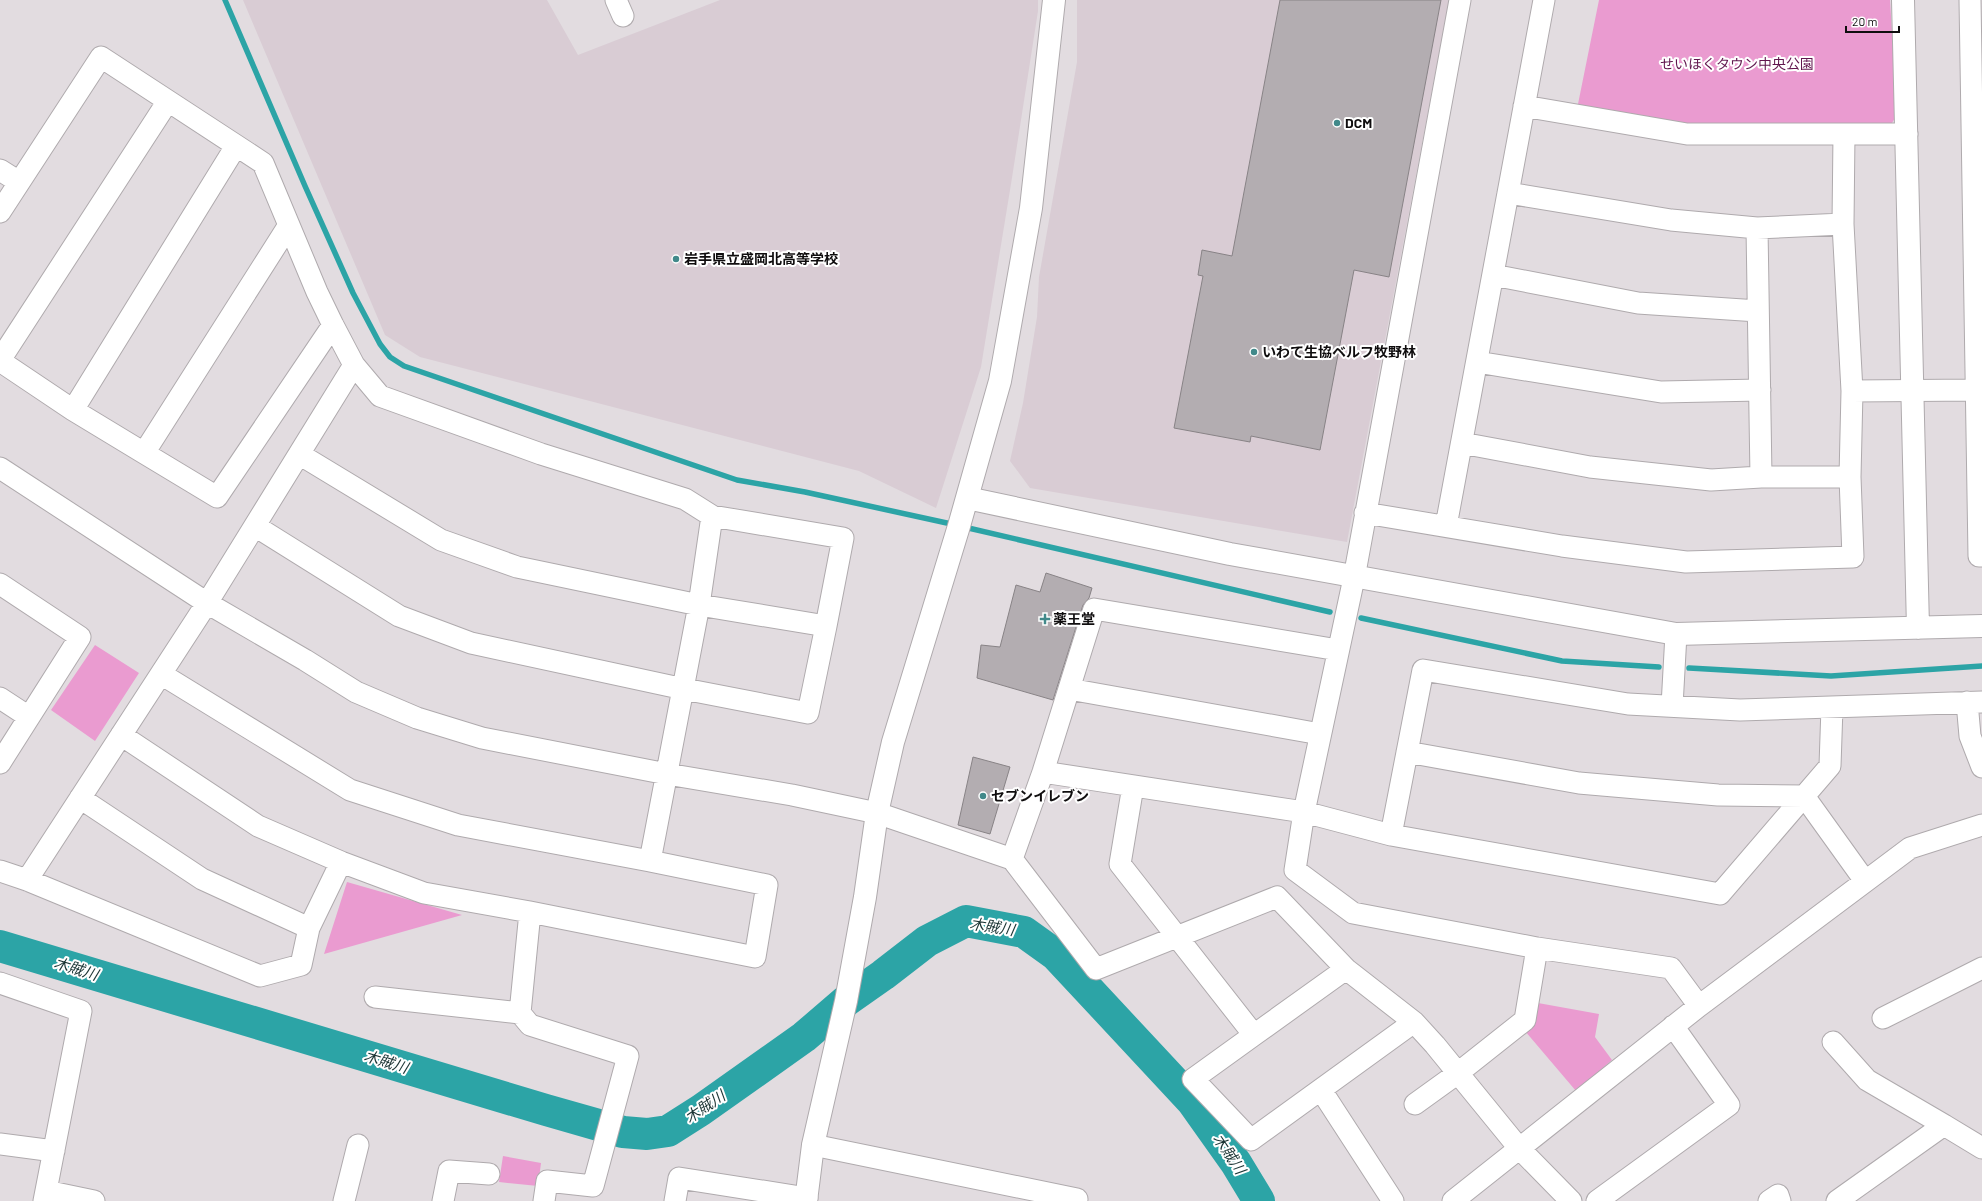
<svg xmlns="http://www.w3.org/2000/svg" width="1982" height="1201" font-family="Barlow,'Noto Sans JP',sans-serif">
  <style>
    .built { fill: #d9ccd4 }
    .green { fill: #ea9bd0 }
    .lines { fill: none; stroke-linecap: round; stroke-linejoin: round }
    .stream { stroke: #2ca4a6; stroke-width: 5.5 }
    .river { stroke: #2ca4a6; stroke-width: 32 }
    .building { fill: #b3adb1; stroke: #888386 }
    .minor-casing { stroke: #afaaad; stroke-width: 23 }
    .tertiary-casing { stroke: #afaaad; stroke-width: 24 }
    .minor { stroke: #fff; stroke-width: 21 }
    .tertiary { stroke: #fff; stroke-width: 22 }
    .poi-dot { fill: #41898a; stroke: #fff; stroke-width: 1.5 }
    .labels { text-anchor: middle; stroke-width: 4; stroke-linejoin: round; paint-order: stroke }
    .park-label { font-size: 14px; fill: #61164e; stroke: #fff }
    .poi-label { font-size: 14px; font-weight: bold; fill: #0f0d0e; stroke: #fff; text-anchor: start }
    .water-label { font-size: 15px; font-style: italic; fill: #1a3333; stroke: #fff }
  </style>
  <rect width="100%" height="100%" fill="#e2dce0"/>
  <path class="built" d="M243,0H547L578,55L720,0H1038V11L1011,184L981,367L936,508L859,471L420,357L385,335Z
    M1077,0H1449L1347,542L1030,488L1010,461L1023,403L1037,317L1039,277L1077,62Z"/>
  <path class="green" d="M1599,0H1890L1897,115L1890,126L1695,129L1577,109Z
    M95,645L139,673L95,741L51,710Z
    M347,882L462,915L324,954Z
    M1538,1003L1599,1014L1595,1037L1612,1060L1576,1091L1525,1031Z
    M503,1156L541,1163L538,1186L499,1182Z"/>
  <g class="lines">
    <path class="stream" d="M225,0L305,186L353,293L380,344L390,357L404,366L737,480L805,492L956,525
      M964,527L1330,612
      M1361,618L1562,661L1659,667
      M1689,668L1831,676L1982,666"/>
    <path class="river" d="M0,946L546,1110L623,1132L647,1134L668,1131L701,1110L804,1037L846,1001L883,975L927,941L966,921L1024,932L1056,955L1192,1101L1236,1163L1259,1201"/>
  </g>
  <path class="building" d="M1280,0H1441L1389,277L1354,270L1320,450L1251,436L1250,442L1174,428L1203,276L1198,275L1202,250L1232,256Z
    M1046,573L1092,588L1089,598L1083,605L1053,700L977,678L981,645L1000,647L1016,585L1040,592Z
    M973,757L1010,767L990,834L958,825Z"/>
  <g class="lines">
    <g class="minor-casing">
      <path id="minor" d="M616,0L623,16
        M1460,0L1354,578L1304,812L1295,870L1353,913L1537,948L1671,968L1699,1006
        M1970,0L1979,556H1982
        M1524,106L1687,134H1907
        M0,170L19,182
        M1508,193L1671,220L1757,228
        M0,212L101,57L263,163L317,292L333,325L354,365L380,396L541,454L685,499L712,516L699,605L650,861L767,885L755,957L530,912L424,893L341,862L309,928L301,965L260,976L27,880L0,871
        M1843,224L1844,134
        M1493,275L1638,303L1758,311
        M0,360L168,101
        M0,361L73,410L144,453L289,225
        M1477,362L1661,392L1760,390
        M73,410L236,146
        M1467,444L1590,467L1711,480L1761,477
        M144,453L217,497L333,325
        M299,454L441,540L517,567L699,605L826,626L843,538L712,516
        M0,468L207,603L305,660L356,692L417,718L482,738L667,774L792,795L877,813L1012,859L1096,969L1277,897L1346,969L1414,1022L1435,1045L1519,1148L1571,1201
        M1850,477H1761L1757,228L1843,224L1852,391
        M1365,513L1562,546L1686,562L1853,557L1850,477L1852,391L1976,390
        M255,526L399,616L471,643L684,689L808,713L826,626
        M1446,526L1544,0
        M0,584L80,637L0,763
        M161,674L350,790L458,825L650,861
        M1069,689L1320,734
        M0,698L29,717
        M1967,702L1970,736L1982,767
        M1672,706L1676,634
        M1832,707L1830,766L1720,894L1391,835L1423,670L1628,704L1740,710L1982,702
        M121,735L258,826L341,862
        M1407,752L1579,783L1718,795L1804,796L1865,881
        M1043,772L1304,812L1391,835
        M1133,786L1120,864L1254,1035L1346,969
        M80,798L202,879L309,928
        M1012,859L1043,772L1094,609L1338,650
        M27,880L207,603L354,365
        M0,983L81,1011L44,1201
        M375,997L520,1013L530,912
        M520,1013L530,1025L628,1056L593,1186L547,1181L544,1201
        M1883,1018L1982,968
        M1254,1035L1193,1079L1251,1140L1414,1022
        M1833,1042L1867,1080L1944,1125
        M1321,1090L1393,1201
        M1415,1104L1458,1073L1525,1020L1537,948
        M0,1144L54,1151
        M813,1145L1077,1199L1076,1201
        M46,1191L94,1201
        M344,1201L358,1145
        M443,1201L449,1171L489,1174
        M675,1201L679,1178L807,1198
        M1453,1201L1699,1006L1910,848L1982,825
        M1597,1201L1729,1105L1673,1026
        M1769,1201L1778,1195L1780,1201
        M1837,1201L1944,1125L1982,1148"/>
    </g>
    <g class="tertiary-casing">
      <path id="tertiary" d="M1903,0L1918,628
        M967,498L1230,554L1676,634L1982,626
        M806,1201L813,1145L846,1001L865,897L877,813L893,742L959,526L1000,381L1031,208L1054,0"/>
    </g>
    <use href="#minor" class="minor"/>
    <use href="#tertiary" class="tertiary"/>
  </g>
  <g class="poi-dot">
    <circle cx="1337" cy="123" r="4"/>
    <circle cx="676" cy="259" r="4"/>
    <circle cx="1254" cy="352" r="4"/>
    <path d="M1043 613h4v4h4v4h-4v4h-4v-4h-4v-4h4z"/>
    <circle cx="983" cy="796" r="4"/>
  </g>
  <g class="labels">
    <g class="park-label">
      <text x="1737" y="69">せいほくタウン中央公園</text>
    </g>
    <g class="poi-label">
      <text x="1345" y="128">DCM</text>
      <text x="684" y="264">岩手県立盛岡北高等学校</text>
      <text x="1262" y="357">いわて生協ベルフ牧野林</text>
      <text x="1053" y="624">薬王堂</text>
      <text x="991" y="801">セブンイレブン</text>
    </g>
    <g class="water-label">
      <text transform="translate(992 927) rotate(9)" y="5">木賊川</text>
      <text transform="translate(76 969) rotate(17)" y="5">木賊川</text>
      <text transform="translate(386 1062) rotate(17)" y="5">木賊川</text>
      <text transform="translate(705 1107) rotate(-34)" y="5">木賊川</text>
      <text transform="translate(1229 1154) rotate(56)" y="5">木賊川</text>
    </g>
  </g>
  <path d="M1846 26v6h53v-6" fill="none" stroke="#0f0d0e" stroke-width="2"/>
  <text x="1852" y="26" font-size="12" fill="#0f0d0e" stroke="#ffffff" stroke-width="3" paint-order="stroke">20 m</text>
</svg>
